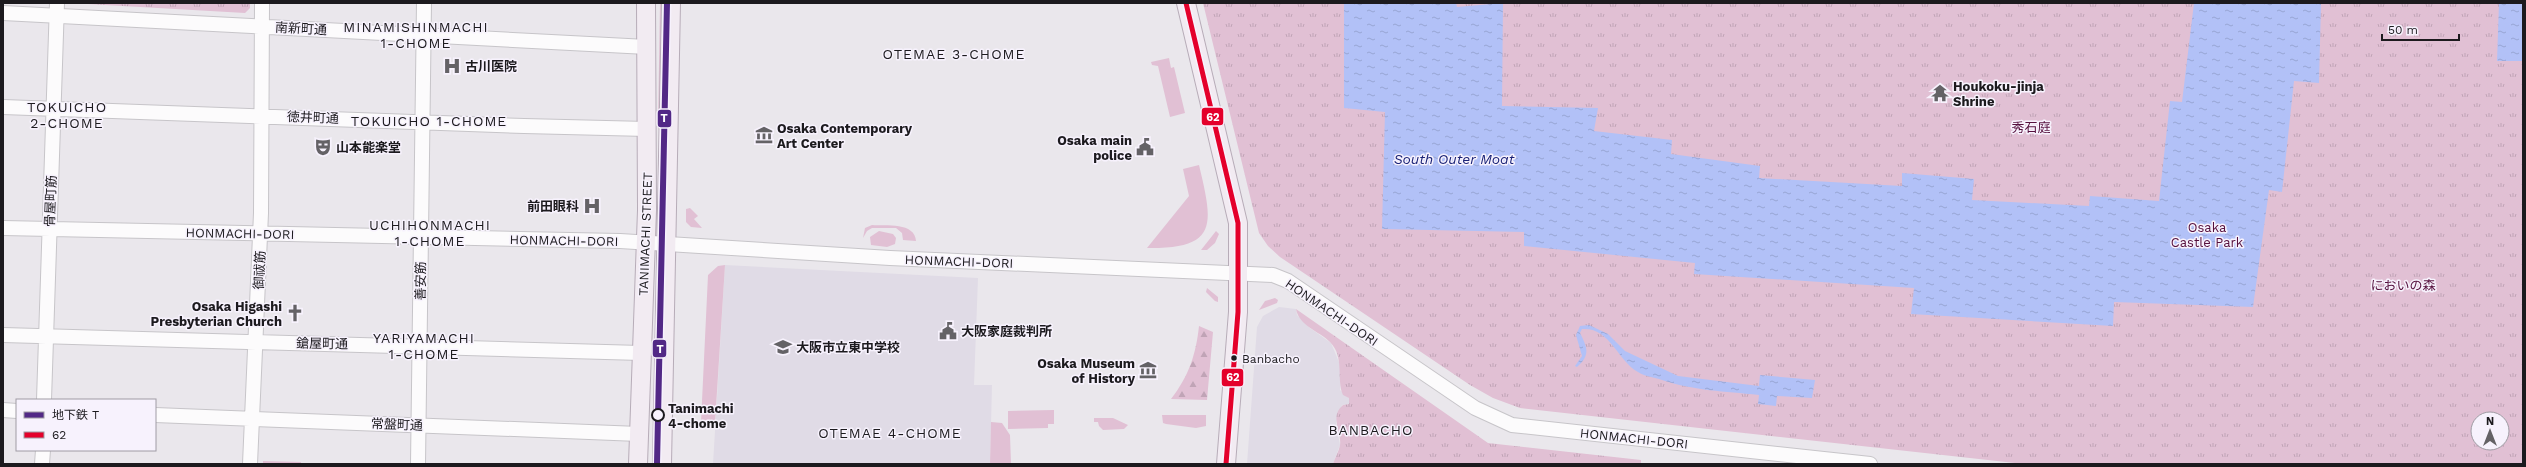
<svg xmlns="http://www.w3.org/2000/svg" width="2526" height="467" font-family="'Work Sans','Noto Sans JP',sans-serif">
  <style>
    .built { fill: #e0dbe6 }
    .green { fill: #e1c0d4 }
    .forest { fill: url(#forest-firs) }
    .park { fill: url(#park-tufts); fill-rule: evenodd }
    .water { fill: url(#water-ripples) }
    .lines { fill: none; stroke-linecap: round; stroke-linejoin: round }
    .minor-casing { stroke: #c7c5c9; stroke-width: 16 }
    .major-casing { stroke: #b7acb8; stroke-width: 20 }
    .minor { stroke: #fcfbfc; stroke-width: 14 }
    .major { stroke: #f2ebf2; stroke-width: 18 }
    .bus-1-casing { stroke: #f7f2fd; stroke-width: 8 }
    .bus-1 { stroke: #e4002b; stroke-width: 5 }
    .metro-1-casing { stroke: #f7f2fd; stroke-width: 9 }
    .metro-1 { stroke: #522886; stroke-width: 6 }
    .bus-dot { fill: #1c1a1e; stroke: #f7f2fd; stroke-width: 1.5 }
    .stop-dot { fill: #f7f2fd; stroke: #1c1a1e; stroke-width: 2 }
    .labels { text-anchor: middle; stroke-width: 3; stroke-linejoin: round; paint-order: stroke }
    .bus-label { font-size: 12px; fill: #1c1a1e; stroke: #f7f2fd; text-anchor: start }
    .street-label { font-size: 13px; fill: #1c1a1e; stroke: #f7f2fd }
    .poi-label { font-size: 13px; font-weight: bold; fill: #1c1a1e; stroke: #f7f2fd; text-anchor: start }
    .park-label { font-size: 13px; fill: #550f3d; stroke: #f7f2fd }
    .stop-label { font-size: 13px; font-weight: bold; fill: #1c1a1e; stroke: #f7f2fd; text-anchor: start }
    .neighbourhood-label { font-size: 14px; letter-spacing: 1px; fill: #1c1a1e; stroke: #f7f2fd }
    .water-label { font-size: 14px; font-style: italic; fill: #1a2377; stroke: #f7f2fd }
    .line-badge { stroke: #f7f2fd; stroke-width: 1.5 }
    .badge-label { font-size: 11px; text-anchor: middle; font-weight: bold; fill: #fff }
  </style>
  <defs>
    <pattern id="forest-firs" width="22" height="20" patternUnits="userSpaceOnUse"><rect width="22" height="20" fill="#e1c0d4"/><path d="M5 1l3.5 6h-7zM16 11l3.5 6h-7z" fill="#c0a4b6"/></pattern>
    <pattern id="park-tufts" width="24" height="20" patternUnits="userSpaceOnUse"><rect width="24" height="20" fill="#e1c0d4"/><path d="M3 7l-1-3M5 7V3M7 7l1-3M15 17l-1-3M17 17v-4M19 17l1-3" fill="none" stroke="#c0a4b6"/></pattern>
    <pattern id="water-ripples" width="26" height="14" patternUnits="userSpaceOnUse"><rect width="26" height="14" fill="#b2c1f7"/><path d="M2 4q2-2 4 0t4 0M15 11q2-2 4 0t4 0" fill="none" stroke="#98a5d3"/></pattern>
  </defs>
  <rect width="100%" height="100%" fill="#eae7ec"/>
  <path class="built" d="M725,265L978,278L974,385H992L990,464H713Z
    M1279,307L1296,309L1297,315L1310,328L1331,343L1341,367L1340,390L1349,398V404L1342,405L1336,423L1340,445L1333,464H1247L1257,327L1263,316Z"/>
  <path class="green" d="M660,3H665L661,123H658Z
    M1169,58L1171,68L1174,67L1185,113L1170,117L1158,66L1152,65L1151,62Z
    M1199,165C1213,224 1219,249 1147,248L1189,196L1183,169Z
    M690,208L698,216L694,219L702,228L691,227L686,222V209Z
    M872,225C886,226 915,222 916,241L903,240L902,233L896,228H872L867,231L863,238L865,228Z
    M879,231L893,234L896,238L895,244L887,247L871,245L870,237Z
    M1216,231L1219,234L1215,243L1207,250H1201Z
    M725,265L715,423L701,422L708,275L718,266Z
    M1207,288L1218,297V302L1215,301L1206,292Z
    M1275,298L1278,300L1277,303L1259,310L1265,301Z
    M1054,410V424H1048V428L1008,429V411Z
    M1162,415H1206V426L1196,428L1166,424L1163,423Z
    M1094,418H1113L1128,425L1124,429L1103,430L1099,426L1098,422H1094Z
    M991,422L1002,423L1010,435L1011,464H990Z
    M263,461L301,462V464H263Z"/>
  <path class="forest" d="M1199,326L1213,332L1207,400L1171,399C1189,376 1196,354 1199,326Z"/>
  <path class="park" d="M70,3H250V8L245,13Z
    M1203,3H2523V464H2024L1520,408L1493,398L1470,385L1280,257L1268,246L1259,233ZM2478,419H2502V443H2478Z
    M1296,309L1488,443L1641,460V464H1333C1335,458 1339,451 1340,445C1342,431 1329,417 1343,405L1349,404V398L1343,395C1336,379 1345,357 1330,342C1319,331 1299,326 1296,309Z"/>
  <path class="water" d="M1344,3H1456L1457,7L1503,3L1502,106L1598,108L1594,131L1672,140L1671,154L1760,166L1759,178L1902,186V173L1974,179L1972,200L2089,206L2090,196L2159,201L2170,101L2182,102L2194,3H2321L2319,83L2294,81L2282,192L2269,190L2253,307L2114,302L2113,326L1911,314L1914,288L1694,274L1695,263L1524,246V232L1382,229L1385,112L1344,108Z
    M2499,3H2523V61H2497Z
    M1589,325L1608,334L1625,351L1678,376L1759,386L1760,375L1815,380L1812,398L1777,396L1776,406L1758,404L1759,395C1723,391 1696,391 1662,380C1654,377 1646,377 1638,372C1617,360 1610,327 1582,329L1580,333C1587,347 1591,355 1577,367L1575,366L1582,356L1576,335L1580,326Z"/>
  <g class="lines">
    <g class="minor-casing">
      <path id="minor" d="M3,13L647,47
        M3,107L524,126L647,129
        M3,228L620,241L890,258L1273,275L1288,281L1475,408L1512,425L1870,464
        M3,335L641,353
        M44,400L57,3
        M3,410L17,411
        M155,415L639,434
        M42,464L43,450
        M250,464L261,213L262,3
        M418,464L424,3"/>
    </g>
    <g class="major-casing">
      <path id="major" d="M1186,3L1238,223V312L1226,464
        M638,464L647,210L646,3
        M662,464L671,3"/>
    </g>
    <use href="#minor" class="minor"/>
    <use href="#major" class="major"/>
    <g class="bus-1-casing">
      <path id="bus-1" d="M1186,3L1238,223V312L1226,464"/>
    </g>
    <use href="#bus-1" class="bus-1"/>
    <g class="metro-1-casing">
      <path id="metro-1" d="M657,464L667,3"/>
    </g>
    <use href="#metro-1" class="metro-1"/>
  </g>
  <defs>
    <g id="hospital-bare" transform="scale(1.38)"><path d="M-5-5h3v3.5h4V-5h3V5h-3V1.5h-4V5h-3Z" fill="#646266" stroke="#f7f2fd" stroke-width="2.5" paint-order="stroke"/></g>
    <g id="temple-bare" transform="scale(1.38)"><path d="M0-6L5-2H3V0L6.5 2.5H4V6H1.5V3h-3V6H-4V2.5H-6.5L-3 0V-2H-5Z" fill="#646266" stroke="#f7f2fd" stroke-width="2.5" paint-order="stroke"/></g>
    <g id="museum-bare" transform="scale(1.38)"><path d="M0-6L6-3V-2H-6V-3ZM-5-1h2V3h-2ZM-1-1h2V3h-2ZM3-1h2V3H3ZM-6 4H6V6H-6Z" fill="#646266" stroke="#f7f2fd" stroke-width="2.5" paint-order="stroke"/></g>
    <g id="theatre-bare" transform="scale(1.38)"><path d="M-5-5.5Q0-4 5-5.5V0Q5 5 0 6Q-5 5-5 0ZM-3.3-2.5H-1v1.5H-3.3ZM1-2.5H3.3v1.5H1ZM-2.8 1Q0 5.5 2.8 1Z" fill="#646266" stroke="#f7f2fd" stroke-width="2.5" paint-order="stroke"/></g>
    <g id="civic-bare" transform="scale(1.38)"><path d="M-.6-6.5H3V-4.5H.6V-3L4-1V1h2V6H-6V1h2V-1L-.6-3ZM-1.2 2.5V6h2.4V2.5Z" fill="#646266" stroke="#f7f2fd" stroke-width="2.5" paint-order="stroke"/></g>
    <g id="church-bare" transform="scale(1.38)"><path d="M-1.2-6h2.4v3.5h3.3v2.4h-3.3V6h-2.4V-.1h-3.3v-2.4h3.3Z" fill="#646266" stroke="#f7f2fd" stroke-width="2.5" paint-order="stroke"/></g>
    <g id="school-bare" transform="scale(1.38)"><path d="M0-5L7-2L0 1L-7-2ZM-4 1L0 2.5L4 1V4Q0 6-4 4Z" fill="#646266" stroke="#f7f2fd" stroke-width="2.5" paint-order="stroke"/></g>
  </defs>
  <g fill-rule="evenodd">
    <use href="#hospital-bare" x="452" y="66"/>
    <use href="#temple-bare" x="1940" y="93"/>
    <use href="#museum-bare" x="764" y="135"/>
    <use href="#theatre-bare" x="323" y="147"/>
    <use href="#civic-bare" x="1145" y="147"/>
    <use href="#hospital-bare" x="592" y="206"/>
    <use href="#church-bare" x="295" y="313"/>
    <use href="#civic-bare" x="948" y="331"/>
    <use href="#school-bare" x="783" y="347"/>
    <use href="#museum-bare" x="1148" y="370"/>
  </g>
  <circle class="bus-dot" cx="1234" cy="358" r="3.5"/>
  <circle class="stop-dot" cx="658" cy="415" r="6"/>
  <g class="labels">
    <g class="bus-label">
      <text x="1242" y="363">Banbacho</text>
    </g>
    <g class="street-label">
      <text transform="translate(301 28) rotate(3)" y="5">南新町通</text>
      <text transform="translate(313 117) rotate(2)" y="5">徳井町通</text>
      <text transform="translate(50 201) rotate(-88)" y="5">骨屋町筋</text>
      <text transform="translate(240 233) rotate(1)" y="5">HONMACHI-DORI</text>
      <text transform="translate(645 234) rotate(-88)" y="5">TANIMACHI STREET</text>
      <text transform="translate(564 240) rotate(1)" y="5">HONMACHI-DORI</text>
      <text transform="translate(959 261) rotate(2)" y="5">HONMACHI-DORI</text>
      <text transform="translate(259 270) rotate(-87)" y="5">御祓筋</text>
      <text transform="translate(420 281) rotate(-89)" y="5">善安筋</text>
      <text transform="translate(1332 312) rotate(34)" y="5">HONMACHI-DORI</text>
      <text transform="translate(322 343) rotate(1)" y="5">鎗屋町通</text>
      <text transform="translate(397 424) rotate(2)" y="5">常盤町通</text>
      <text transform="translate(1634 438) rotate(6)" y="5">HONMACHI-DORI</text>
    </g>
    <g class="poi-label">
      <text x="465" y="71">古川医院</text>
      <text x="1953" y="91">Houkoku-jinja<tspan x="1953" dy="15">Shrine</tspan></text>
      <text x="777" y="133">Osaka Contemporary<tspan x="777" dy="15">Art Center</tspan></text>
      <text x="1132" y="145" text-anchor="end">Osaka main<tspan x="1132" dy="15">police</tspan></text>
      <text x="336" y="152">山本能楽堂</text>
      <text x="579" y="211" text-anchor="end">前田眼科</text>
      <text x="282" y="311" text-anchor="end">Osaka Higashi<tspan x="282" dy="15">Presbyterian Church</tspan></text>
      <text x="961" y="336">大阪家庭裁判所</text>
      <text x="796" y="352">大阪市立東中学校</text>
      <text x="1135" y="368" text-anchor="end">Osaka Museum<tspan x="1135" dy="15">of History</tspan></text>
    </g>
    <g class="park-label">
      <text x="2031" y="132">秀石庭</text>
      <text x="2207" y="232">Osaka<tspan x="2207" dy="15">Castle Park</tspan></text>
      <text x="2403" y="290">においの森</text>
    </g>
    <g class="stop-label">
      <text x="668" y="413">Tanimachi<tspan x="668" dy="15">4-chome</tspan></text>
    </g>
    <g class="neighbourhood-label">
      <text x="416" y="32">MINAMISHINMACHI<tspan x="416" dy="16">1-CHOME</tspan></text>
      <text x="954" y="59">OTEMAE 3-CHOME</text>
      <text x="67" y="112">TOKUICHO<tspan x="67" dy="16">2-CHOME</tspan></text>
      <text x="429" y="126">TOKUICHO 1-CHOME</text>
      <text x="430" y="230">UCHIHONMACHI<tspan x="430" dy="16">1-CHOME</tspan></text>
      <text x="424" y="343">YARIYAMACHI<tspan x="424" dy="16">1-CHOME</tspan></text>
      <text x="1371" y="435">BANBACHO</text>
      <text x="890" y="438">OTEMAE 4-CHOME</text>
    </g>
    <g class="water-label">
      <text x="1454" y="164">South Outer Moat</text>
    </g>
  </g>
  <g class="line-badge">
    <rect x="1201" y="107" width="23" height="19" rx="4" fill="#e4002b"/>
    <rect x="657" y="109" width="15" height="19" rx="4" fill="#522886"/>
    <rect x="652" y="339" width="15" height="19" rx="4" fill="#522886"/>
    <rect x="1221" y="368" width="23" height="19" rx="4" fill="#e4002b"/>
  </g>
  <g class="badge-label">
    <text x="1213" y="121">62</text>
    <text x="664" y="122">T</text>
    <text x="660" y="353">T</text>
    <text x="1233" y="381">62</text>
  </g>
  <rect width="2526" height="467" fill="none" stroke="#1c1a1e" stroke-width="8"/>
  <rect x="16" y="399" width="140" height="52" fill="#f7f2fd" stroke="#9f9ca4"/>
  <rect x="24" y="412" width="20" height="6" fill="#522886" stroke="#9f9ca4"/>
  <text x="52" y="419" font-size="12" fill="#1c1a1e">地下鉄 T</text>
  <rect x="24" y="432" width="20" height="6" fill="#e4002b" stroke="#9f9ca4"/>
  <text x="52" y="439" font-size="12" fill="#1c1a1e">62</text>
  <g transform="translate(2490 431)"><circle r="19" fill="#f7f2fd" stroke="#9f9ca4"/>
  <path d="M0-3L7 15L0 10L-7 15Z" fill="#646266"/>
  <text y="-6" font-size="11" font-weight="bold" text-anchor="middle" fill="#1c1a1e">N</text>
  </g>
  <path d="M2382 34v6h77v-6" fill="none" stroke="#1c1a1e" stroke-width="2"/>
  <text x="2388" y="34" font-size="12" fill="#1c1a1e" stroke="#f7f2fd" stroke-width="3" paint-order="stroke">50 m</text>
</svg>
